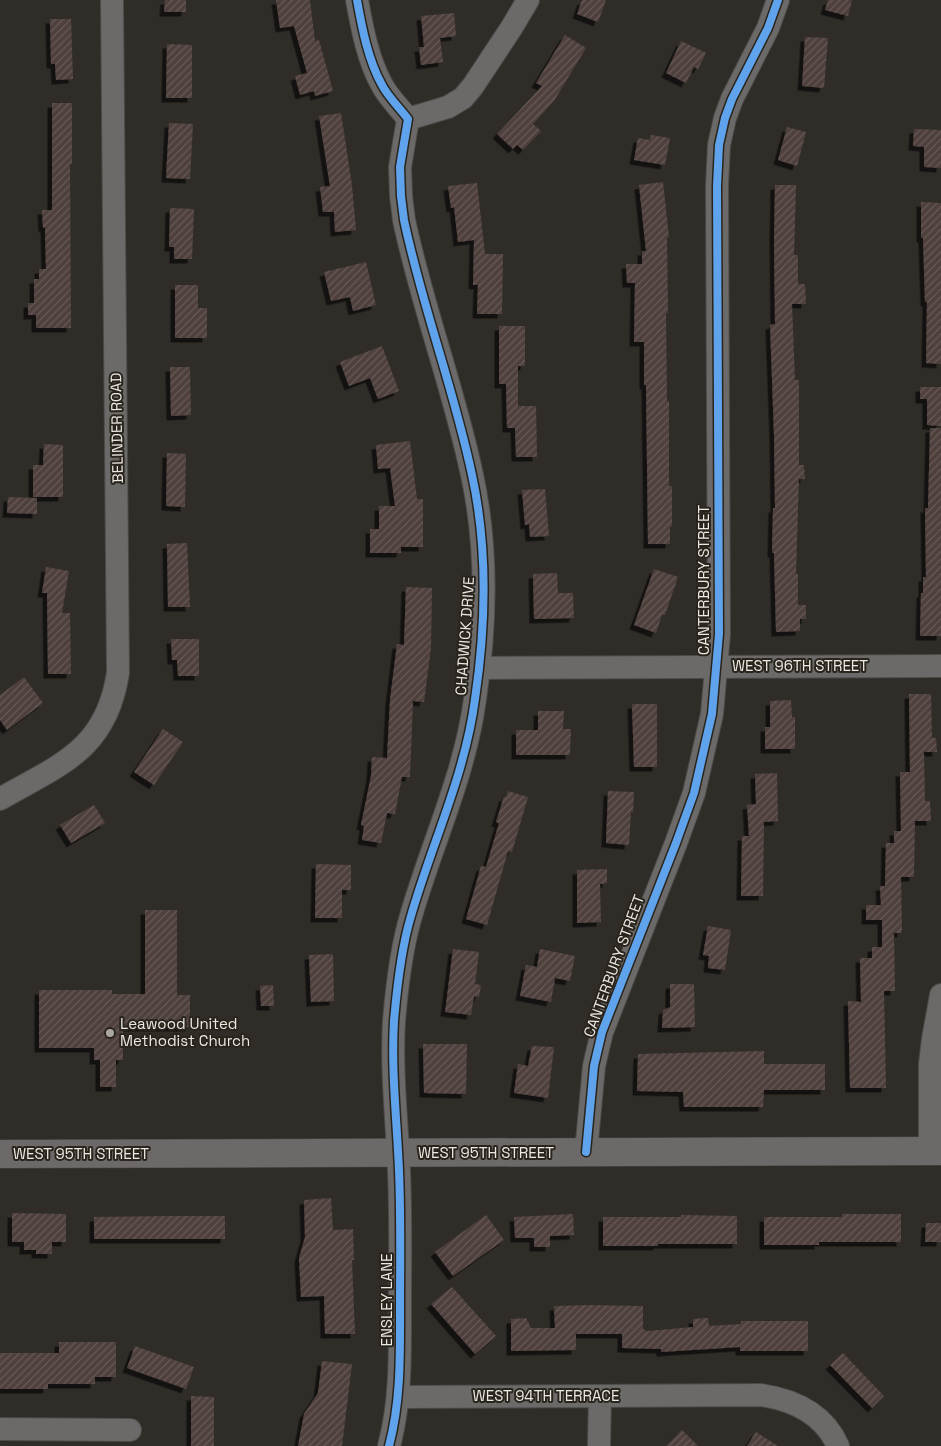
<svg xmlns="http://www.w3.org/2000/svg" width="941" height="1446" font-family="'Space Grotesk',sans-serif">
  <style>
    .building { fill: url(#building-hatch); filter: url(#shadow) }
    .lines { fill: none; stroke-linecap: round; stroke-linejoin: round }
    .minor-casing { stroke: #4d4b48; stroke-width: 24 }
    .major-casing { stroke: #4d4b48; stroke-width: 29 }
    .minor { stroke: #6c6969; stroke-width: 22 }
    .major { stroke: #6c6968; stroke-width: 28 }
    .cycleway-casing { stroke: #29251c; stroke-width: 11 }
    .cycleway { stroke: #60a3ed; stroke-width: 8 }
    .poi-dot { fill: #aaa7a2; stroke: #29251c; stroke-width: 2 }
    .labels { text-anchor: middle; stroke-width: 4; stroke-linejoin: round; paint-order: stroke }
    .street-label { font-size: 15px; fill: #ece8e3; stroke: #29251c }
    .poi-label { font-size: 15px; fill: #ece8e3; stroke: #29251c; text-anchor: start }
  </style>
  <defs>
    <pattern id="building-hatch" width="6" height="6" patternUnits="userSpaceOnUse" patternTransform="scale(1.25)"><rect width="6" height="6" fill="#4e3f3c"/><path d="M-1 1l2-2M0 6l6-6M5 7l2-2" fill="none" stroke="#685b58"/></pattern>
    <filter id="shadow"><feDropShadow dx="-4.5" dy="4.5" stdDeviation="0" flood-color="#0009"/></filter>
  </defs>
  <rect width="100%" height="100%" fill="#302d29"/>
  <path class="building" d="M165,0H186V12H164Z
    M276,0H310L315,41L319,40L333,91L315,96L314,91L300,95L295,76L307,73L294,26L280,28Z
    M582,0H606L598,22L577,14Z
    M828,0H852L848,16L825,10Z
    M454,13L456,36L440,38L443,62L421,65L419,47H424L421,16Z
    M50,19H71L73,79L56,80L55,64H51Z
    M565,35L586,48L554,101L533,124L541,131L523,150L517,145L513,149L497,134L542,86L536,83Z
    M805,37L828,38L824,88L802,86Z
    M681,41L706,53L698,69L694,67L686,83L666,73Z
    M167,44L192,45V98H166Z
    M52,103H72V164H70L71,328H36V315H28V303H34V279H39V269H46L45,227L43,228L42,210H52Z
    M341,113L352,185L356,230L335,232L334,212H323L320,187L330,186L319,116Z
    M169,123L193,124L190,179L166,178Z
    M787,127L806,132L797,166L778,160Z
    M914,129L941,130V168L924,167V147L913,146Z
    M651,135L670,138L665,165L634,160L638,138L650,140Z
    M663,182L669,237L667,238L668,313H666L667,401H669V486H672V526L670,527V544H648L646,385H644V342H634L635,283H627L626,264H642V251H646L639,185Z
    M477,183L485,254H503L502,314H477L478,285H473L474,240L458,242L454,207L451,208L448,186Z
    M775,185H796L794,255H798V284H805L806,304H792L795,380H799V465H804L805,479H799L796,574H798V605H806V619H800V631L776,632L774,553H772L773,508H775L774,434L770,325L775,324L774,240Z
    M921,202L941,203V364L926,363L927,302H925L923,238H921Z
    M170,208L194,209L192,259H174V247H169Z
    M366,262L376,305L353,311L350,297L331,301L324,272Z
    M175,285H198V308H207V338H175Z
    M499,326H525V366H518V406H536L537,457H516L515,428H507L506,384H499Z
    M382,346L399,391L378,399L370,378L349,386L340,362Z
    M170,367H190L191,415L171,416Z
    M920,387H941V426L927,425V399H920Z
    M930,428H941V636H920L921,593H923V577H926L925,508H928Z
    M410,441L417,499H423V547H401V553H370V529H379V506H395L390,468L378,469L376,445Z
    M44,444L63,445V497H33V465H43Z
    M167,453L186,454L185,507L166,506Z
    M545,489L549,536L530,537L529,524L525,525L522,490Z
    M8,497L37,498V514L7,513Z
    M187,543L190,607H168L167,544Z
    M46,567L69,571L62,613H70L71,674H48L47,593H42Z
    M654,569L678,577L665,615H662L656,633L634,625Z
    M557,573L558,593H573L574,618L534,619L533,574Z
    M406,587L432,588L431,648L424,702L413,701L410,777H402L395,814L387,813L381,843L362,840L364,826L361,825L371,776L372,757L387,758L390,700L397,644L404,645Z
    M171,639H199V676H178L177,660H172Z
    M24,677L43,703L7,730L0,720V695Z
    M909,694H931L932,738H936L937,752H924L925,801H930L931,821H915L914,877H901L902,933H894L895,991H884L886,1088H850L848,1001L861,1002L860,958H872V947H882V920H866V905H881L880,886H885L886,843H894V831H901L900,772H910Z
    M791,700L792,717H795V749H765V727H770V701Z
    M632,704H657V767H634Z
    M538,711H564L563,729H571L570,755H516V730H538Z
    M163,729L183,742L154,785L134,772Z
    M777,773L778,821L764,822L763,896H741L742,836H749L747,805L756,804L755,774Z
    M508,791L528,797L512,852L508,851L487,925L466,919L481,866L486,867L499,823L496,822L504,796L506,797Z
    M608,791L634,792L633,812H631L629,845L606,843Z
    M94,805L105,823L71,843L60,825Z
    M316,864L351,865V890H342V918H315Z
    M607,869V883L600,884L601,922L577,923V870Z
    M145,910H177V995H190V1027H123V1060H116V1087H100V1060H94V1048H39V990H112V994H145Z
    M708,926L731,930L725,970L708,968L709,956L703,955Z
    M453,949L479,952L475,984L481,985L479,997L474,996L471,1015L445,1012Z
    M540,949L575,956L570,981L555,978L551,1002L520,996L526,965L537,967Z
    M333,954L334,1001L311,1002L309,955Z
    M670,984H694L695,1027L662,1028L663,1010L670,1007Z
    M273,985L274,1006H261L260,986Z
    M423,1044H467L466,1094L424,1093Z
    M532,1046L554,1047L548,1098L514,1093L518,1064L528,1066Z
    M764,1051V1064H825V1090H764L763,1107H684L683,1092L637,1091L638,1054Z
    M331,1198L333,1230L353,1229L354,1260H352L355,1334H325L324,1296L301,1297L299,1258L305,1237L304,1200Z
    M12,1213L66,1214V1242H52V1254H36V1250H24V1242H12Z
    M573,1214L574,1235L550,1236V1247H534V1238H515L514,1217Z
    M842,1214H901V1242H819V1245H764V1217H842Z
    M486,1215L504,1240L453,1276L435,1252Z
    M681,1215L737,1216V1244H658V1246H603V1217H681Z
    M170,1216H225V1239H94V1217Z
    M926,1223H941V1242H925Z
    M452,1287L496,1336L475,1354L431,1304Z
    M589,1305L643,1306V1329L647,1331L693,1327V1319L708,1318L709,1326L741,1324V1321H808V1351H740V1347L661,1352V1349L622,1348V1334H576V1350L511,1351V1319L526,1318L531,1328H555L554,1306Z
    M59,1342H116V1377H95V1384H48V1389H0V1353H59Z
    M135,1346L194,1367L186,1389L127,1368Z
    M843,1353L884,1396L872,1408L830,1365Z
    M322,1361L352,1364L342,1446H298L304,1414L318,1393Z
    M191,1396L214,1397V1446H191Z
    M682,1430L698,1446H666Z
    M756,1432L778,1446H747Z"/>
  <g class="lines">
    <g class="minor-casing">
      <path id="minor" d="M357,0C362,28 368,60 382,85C388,97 400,108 408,119
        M408,119L448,107L463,98L473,86L512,27L528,0
        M479,668L941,666
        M0,799C61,764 106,750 118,673L112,0
        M930,1151V1064L933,1039L941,995
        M586,1152L594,1066L602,1032L676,843L694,793L712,714L719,634L717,186L719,145L725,118L732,99L768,28L778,0
        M398,1397L761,1395C794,1400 824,1414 838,1446
        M0,1429L130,1430
        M389,1446C401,1401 400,1355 400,1309C400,1263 401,1217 399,1171C397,1121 391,1071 394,1021C397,986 401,949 411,916C432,843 465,775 475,699C486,625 488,548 472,475C454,389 422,306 404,220L401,196L400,167L408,119
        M599,1446L600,1396"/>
    </g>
    <g class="major-casing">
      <path id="major" d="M0,1154L941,1151"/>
    </g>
    <use href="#minor" class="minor"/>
    <use href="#major" class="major"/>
    <g class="cycleway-casing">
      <path id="cycleway" d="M357,0C362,28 368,60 382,85C388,97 400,108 408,119L400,167L401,196L404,220C422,306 454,389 472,475C488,548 486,625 475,699C465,775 432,843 411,916C401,949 397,986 394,1021C391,1071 397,1121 399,1171C401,1217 400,1263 400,1309C400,1355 401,1401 389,1446
        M586,1152L594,1066L602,1032L676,843L694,793L712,714L719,634L717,186L719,145L725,118L732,99L768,28L778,0"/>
    </g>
    <use href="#cycleway" class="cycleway"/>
  </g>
  <circle class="poi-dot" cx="110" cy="1033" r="5"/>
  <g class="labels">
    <g class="street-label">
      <text transform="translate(117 428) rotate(-91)" y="5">BELINDER ROAD</text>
      <text transform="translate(704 580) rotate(-90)" y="5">CANTERBURY STREET</text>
      <text transform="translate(465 636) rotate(-86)" y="5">CHADWICK DRIVE</text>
      <text x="800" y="671">WEST 96TH STREET</text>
      <text transform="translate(614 966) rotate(-70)" y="5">CANTERBURY STREET</text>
      <text x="486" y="1158">WEST 95TH STREET</text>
      <text x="81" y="1159">WEST 95TH STREET</text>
      <text transform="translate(387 1300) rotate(-90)" y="5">ENSLEY LANE</text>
      <text x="546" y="1401">WEST 94TH TERRACE</text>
    </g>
    <g class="poi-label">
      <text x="120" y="1029">Leawood United<tspan x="120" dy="17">Methodist Church</tspan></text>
    </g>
  </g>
</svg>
